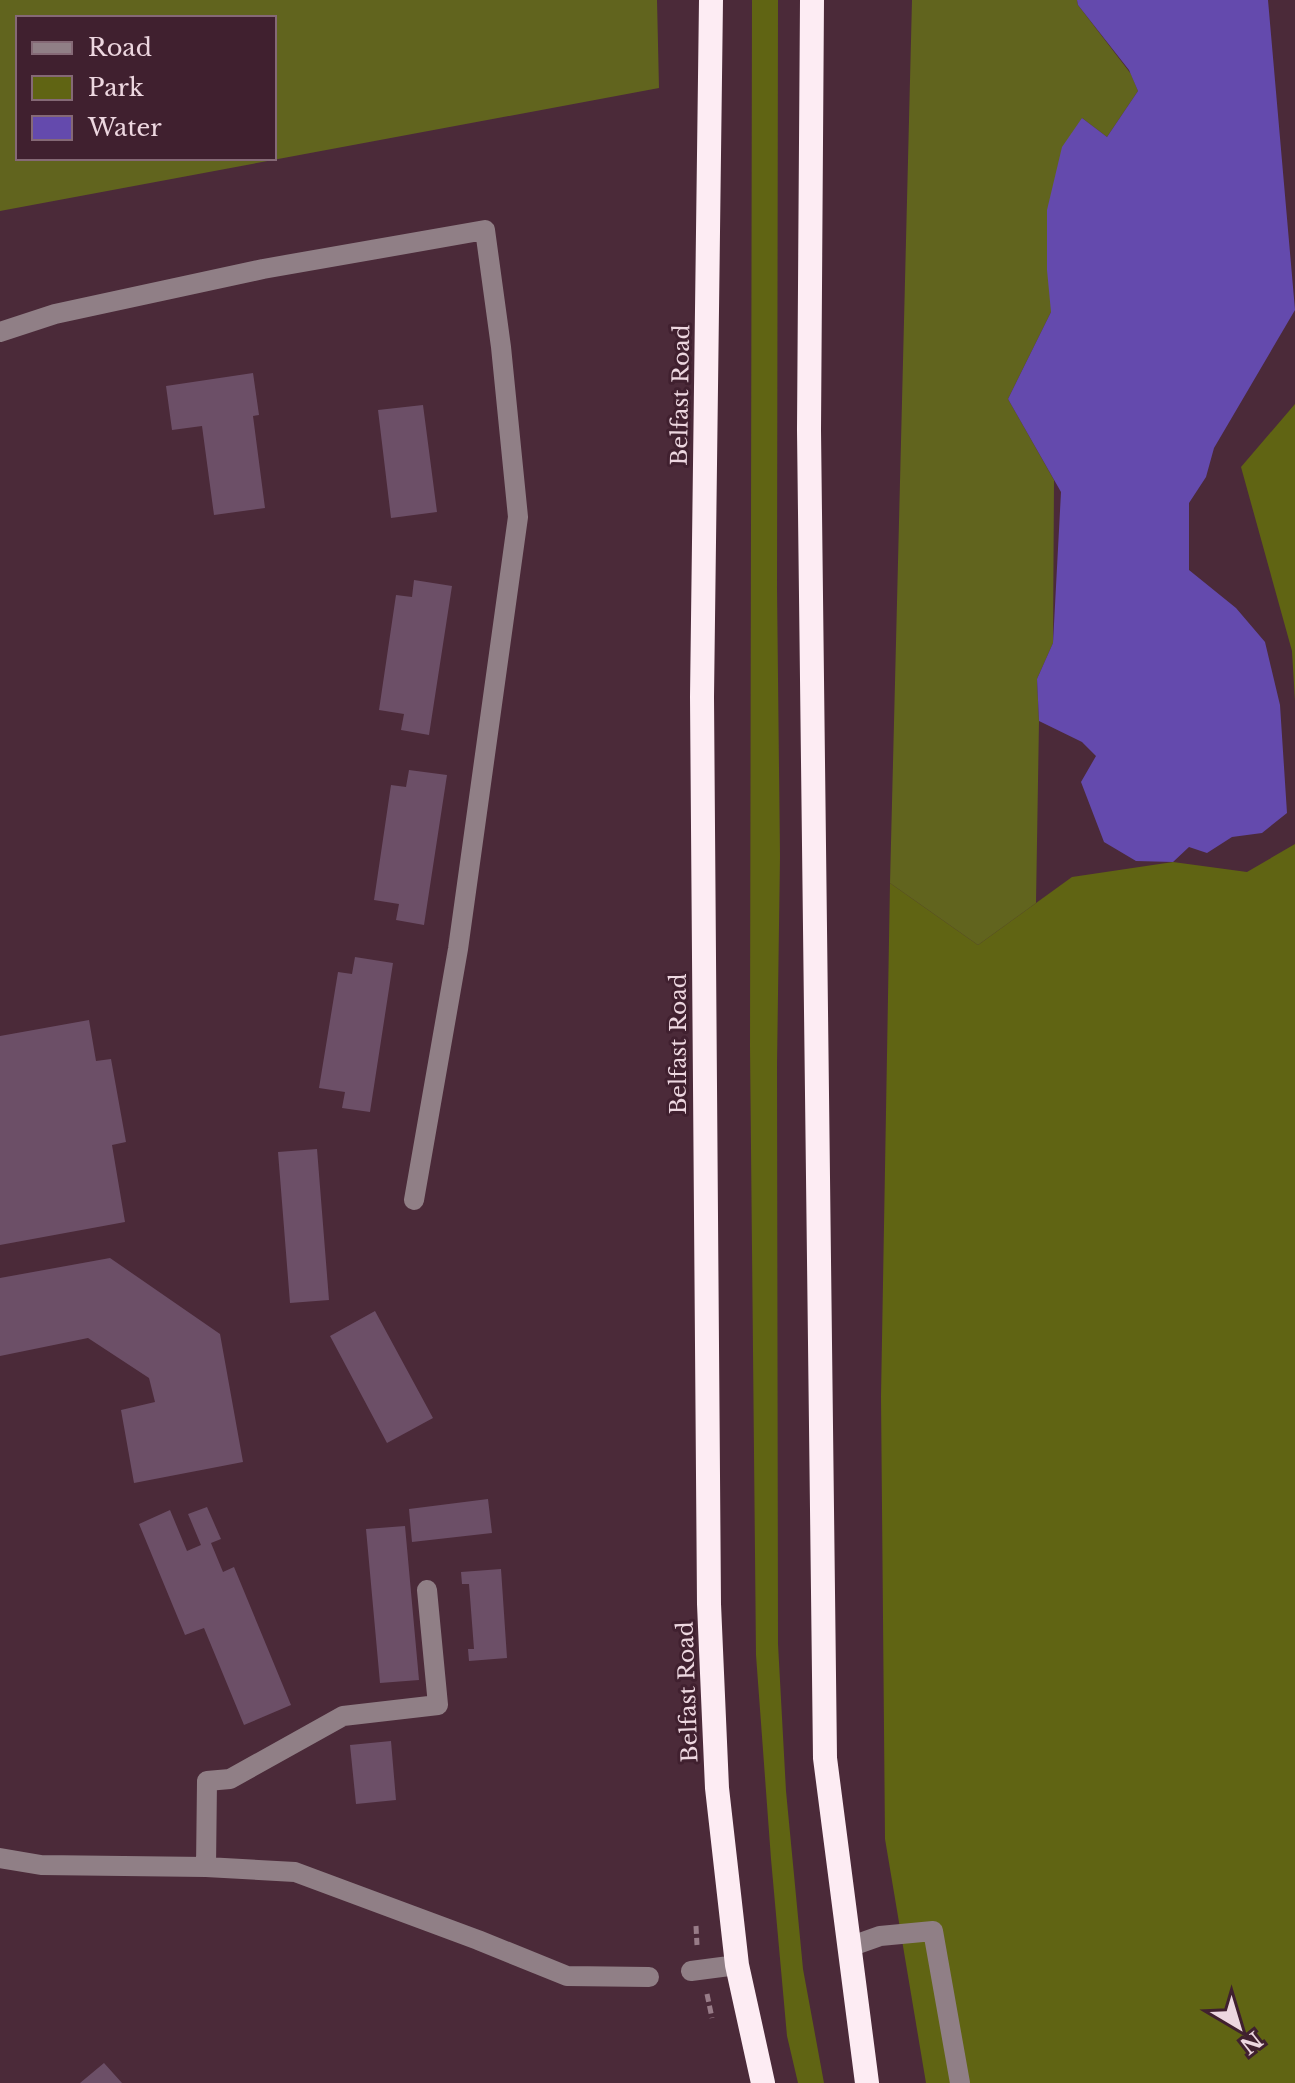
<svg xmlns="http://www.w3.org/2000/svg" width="1295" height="2083" font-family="'Libre Baskerville',serif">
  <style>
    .green { fill: #606413 }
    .forest { fill: #61641e; fill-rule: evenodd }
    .water { fill: #644aad }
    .building { fill: #6c4f67 }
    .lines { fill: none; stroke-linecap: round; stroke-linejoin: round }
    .path { stroke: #987c88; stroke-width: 5; stroke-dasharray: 8 4; stroke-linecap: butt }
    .minor { stroke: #907f86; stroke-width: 20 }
    .highway { stroke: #fdecf3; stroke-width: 24 }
    .labels { text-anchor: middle; stroke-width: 6; stroke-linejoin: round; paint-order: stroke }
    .street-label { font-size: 22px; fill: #edd7e0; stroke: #40202f }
  </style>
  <rect width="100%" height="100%" fill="#4b2a39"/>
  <path class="green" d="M752,0H778L777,588L780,857L777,1064L778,1644L786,1791L803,1969L824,2083H798L787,2036L771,1859L756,1655L750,1047Z
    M1295,404V701L1292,651L1241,467Z
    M1295,844V2083H926L885,1839L881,1397L890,883L978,945L1072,877L1173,862L1247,872Z"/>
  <path class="forest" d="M0,0H657L659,88L0,211ZM274,18V158H18V18Z
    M912,0H1077L1078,5L1131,74L1138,91L1107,137L1082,118L1051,312L1008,399L1054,480L1053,643L1037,679L1039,721L1036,903L978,945L890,883Z"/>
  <path class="water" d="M1077,0H1268L1295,310L1214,448L1206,477L1189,503V570L1236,608L1265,642L1280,705L1287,813L1262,833L1232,837L1207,853L1189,847L1173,862L1136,861L1104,842L1081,782L1096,756L1082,742L1039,721L1037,679L1053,643L1061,492L1008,399L1051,312L1047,270V210L1062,147L1082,118L1107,137L1138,91L1129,70L1078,5Z"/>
  <path class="building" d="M253,373L259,415L253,416L265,508L214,515L202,426L172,430L166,386Z
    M423,405L437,512L391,518L378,410Z
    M414,580L452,586L429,735L401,730L404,714L379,710L396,595L412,597Z
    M409,770L447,775L424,925L396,920L399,904L374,900L391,785L406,787Z
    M355,957L393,963L370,1112L342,1108L345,1092L319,1088L338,972L352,974Z
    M89,1020L96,1061L111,1059L126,1142L112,1145L125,1222L0,1245V1036Z
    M317,1149L329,1300L290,1303L278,1152Z
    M110,1258L220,1334L243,1462L134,1483L121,1410L155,1402L149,1378L88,1338L0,1356V1278Z
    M375,1311L433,1418L387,1443L330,1336Z
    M488,1499L492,1533L412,1542L409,1509Z
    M207,1507L221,1539L211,1543L223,1572L234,1567L291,1705L244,1725L204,1628L185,1635L139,1524L170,1510L187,1551L201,1545L188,1514Z
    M405,1526L419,1680L380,1683L366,1529Z
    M501,1569L507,1658L469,1661L468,1649H474L469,1584H462L461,1572Z
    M391,1741L396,1800L356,1804L350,1745Z
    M104,2063L122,2083H80Z"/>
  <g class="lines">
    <path class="path" d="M696,1926L697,1945
      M707,1994L712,2018"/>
    <path class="minor" d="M0,332L55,314L263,269L485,230L501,347L518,517L458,949L414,1200
      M0,1858L41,1865L206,1867L295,1872L478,1940L567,1976L649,1977
      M206,1867L207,1781L230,1779L343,1716L438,1705L427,1590
      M849,1947L880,1936L933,1931L960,2083
      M691,1971L737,1965"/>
    <path class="highway" d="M711,0L702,697L709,1604L717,1788L737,1965L763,2083
      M812,0L809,430L825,1758L867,2083"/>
  </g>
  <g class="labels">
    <g class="street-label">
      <text transform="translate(680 395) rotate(-89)" y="8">Belfast Road</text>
      <text transform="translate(678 1044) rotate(-90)" y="8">Belfast Road</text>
      <text transform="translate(687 1692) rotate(-92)" y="8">Belfast Road</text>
    </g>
  </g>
  <rect x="16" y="16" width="260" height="144" fill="#40202f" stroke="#856976" stroke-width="2"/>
  <rect x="32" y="42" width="40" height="12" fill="#907f86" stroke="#856976" stroke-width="2"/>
  <text x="88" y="56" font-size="24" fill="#edd7e0">Road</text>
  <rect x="32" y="76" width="40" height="24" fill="#606413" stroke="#856976" stroke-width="2"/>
  <text x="88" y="96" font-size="24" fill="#edd7e0">Park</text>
  <rect x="32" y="116" width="40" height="24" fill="#644aad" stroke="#856976" stroke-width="2"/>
  <text x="88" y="136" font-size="24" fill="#edd7e0">Water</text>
  <g transform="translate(1239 2027) rotate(142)" stroke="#40202f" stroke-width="6" paint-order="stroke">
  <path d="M0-6L14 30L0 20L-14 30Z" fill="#edd7e0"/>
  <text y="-12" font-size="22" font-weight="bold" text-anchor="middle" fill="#edd7e0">N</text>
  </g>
</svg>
